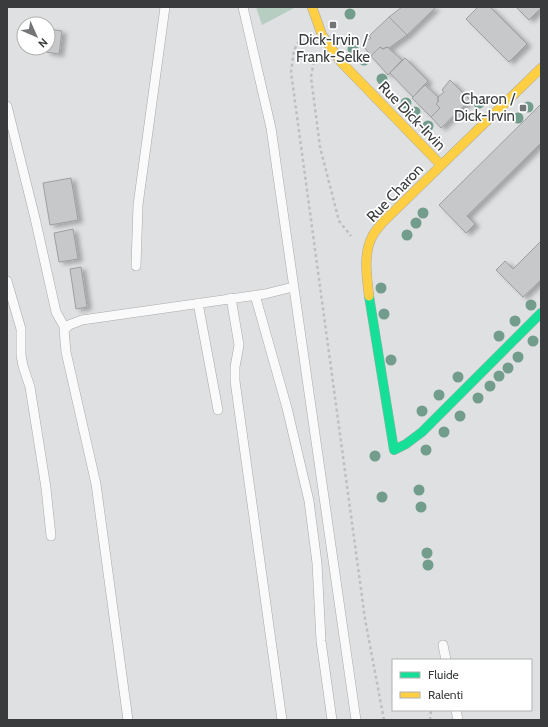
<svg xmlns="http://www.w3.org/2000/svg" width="548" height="727" font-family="Cabin,sans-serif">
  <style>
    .green { fill: #b6cdc1 }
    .building { fill: #c7c8ca; stroke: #9e9fa1; filter: url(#shadow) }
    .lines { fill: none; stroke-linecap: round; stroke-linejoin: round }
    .lane-casing { stroke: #a8a9aa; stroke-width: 10 }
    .fast-casing { stroke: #a8a9aa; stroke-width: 10 }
    .slow-casing { stroke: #a8a9aa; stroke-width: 10 }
    .path { stroke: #bebfc0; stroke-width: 2.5; stroke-dasharray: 3 3; stroke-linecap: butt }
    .lane { stroke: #fafafb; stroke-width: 9 }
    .fast { stroke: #16e098; stroke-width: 9 }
    .slow { stroke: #ffcf43; stroke-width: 9 }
    .tree { fill: #729c8b }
    .poi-dot { fill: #737577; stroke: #fff; stroke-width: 1.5 }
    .labels { text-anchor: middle; stroke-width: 3.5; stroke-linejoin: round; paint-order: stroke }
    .poi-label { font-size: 15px; fill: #393b3d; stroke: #fff }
    .street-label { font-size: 15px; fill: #393b3d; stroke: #fff }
  </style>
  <defs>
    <filter id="shadow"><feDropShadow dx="4.5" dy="2.5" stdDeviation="2" flood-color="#0004"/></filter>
  </defs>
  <rect width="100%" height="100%" fill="#dee0e2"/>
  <path class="green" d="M256,7H296L262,25Z"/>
  <path class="building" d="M402,7H434L435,8L407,35L389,17Z
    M478,7H490L527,44L509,62L466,19Z
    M516,7H541V8L529,20Z
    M389,17L407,35L389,48L387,47L383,49L380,47L371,56L362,44L371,38L369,36Z
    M49,29L62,31L59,54L46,52V48H48Z
    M380,47L383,49L387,47L402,60L388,75L371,56Z
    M405,58L428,81L413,97L390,73Z
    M450,80L470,100L441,128L431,117L440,108L436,104L438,102V97L444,92L442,90Z
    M425,85L438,97V102L436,104L440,108L431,117L412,98Z
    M541,104V143L467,216L475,224L466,233L439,205Z
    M71,178L78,220L50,225L43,183Z
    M73,229L78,259L59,262L54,233Z
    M541,241V280L523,297L496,270L505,261L513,269Z
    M81,267L87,307L76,309L70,269Z"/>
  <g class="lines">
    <g class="lane-casing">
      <path id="lane" d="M243,7L271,128L356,720
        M7,106L35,218L56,312L65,328
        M136,266L138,205L165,7
        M7,281L21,329V355L23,366L30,387L46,488L51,536
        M255,295L287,408L309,501L317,563L321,641L332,720
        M231,298L239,345L235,367V381L282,720
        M198,303L218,410
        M443,645L446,660
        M456,710L458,720
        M128,720L96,484L66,352L64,330L69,325L82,320L265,294L293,287"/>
    </g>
    <g class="fast-casing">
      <path id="fast" d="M369,296L394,450L406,444L422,432L541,313"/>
    </g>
    <g class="slow-casing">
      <path id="slow" d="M312,7L322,35L341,62L441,165
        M369,296C367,278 363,254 372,237C374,232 379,227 383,222L541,68"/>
    </g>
    <path class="path" d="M302,36L294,50L291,72L365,619L384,720
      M315,56L311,77L320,147L339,221L351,236
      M430,720L431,710"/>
    <use href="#lane" class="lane"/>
    <use href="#fast" class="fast"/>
    <use href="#slow" class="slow"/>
  </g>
  <g class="tree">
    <circle cx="350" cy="14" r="5.5"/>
    <circle cx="353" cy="49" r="5.5"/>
    <circle cx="364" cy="60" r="5.5"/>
    <circle cx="382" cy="79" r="5.5"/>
    <circle cx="406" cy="103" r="5.5"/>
    <circle cx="479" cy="103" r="5.5"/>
    <circle cx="528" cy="107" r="5.5"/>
    <circle cx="415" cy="112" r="5.5"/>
    <circle cx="518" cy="118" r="5.5"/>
    <circle cx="428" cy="126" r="5.5"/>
    <circle cx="423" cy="213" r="5.5"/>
    <circle cx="416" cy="223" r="5.5"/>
    <circle cx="407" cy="235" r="5.5"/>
    <circle cx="381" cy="288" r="5.5"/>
    <circle cx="531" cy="305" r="5.5"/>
    <circle cx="384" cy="314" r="5.5"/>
    <circle cx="515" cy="321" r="5.5"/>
    <circle cx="499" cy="336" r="5.5"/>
    <circle cx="533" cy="341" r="5.5"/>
    <circle cx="518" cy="357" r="5.5"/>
    <circle cx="391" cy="360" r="5.5"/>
    <circle cx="508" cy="368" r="5.5"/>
    <circle cx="499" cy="376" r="5.5"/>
    <circle cx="458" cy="377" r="5.5"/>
    <circle cx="490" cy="386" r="5.5"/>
    <circle cx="439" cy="395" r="5.5"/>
    <circle cx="478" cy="398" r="5.5"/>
    <circle cx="422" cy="411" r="5.5"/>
    <circle cx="460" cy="416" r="5.5"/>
    <circle cx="444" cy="432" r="5.5"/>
    <circle cx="426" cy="450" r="5.5"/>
    <circle cx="375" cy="456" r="5.5"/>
    <circle cx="419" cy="490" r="5.5"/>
    <circle cx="382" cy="497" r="5.5"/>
    <circle cx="421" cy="507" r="5.5"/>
    <circle cx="427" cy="553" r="5.5"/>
    <circle cx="428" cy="565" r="5.5"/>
  </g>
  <g class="poi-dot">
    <rect x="329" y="21" width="8" height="8" rx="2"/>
    <rect x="519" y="104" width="8" height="8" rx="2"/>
  </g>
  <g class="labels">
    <g class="poi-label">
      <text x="333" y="45">Dick-Irvin /<tspan x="333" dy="17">Frank-Selke</tspan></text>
      <text x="515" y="104" text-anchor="end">Charon /<tspan x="515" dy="17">Dick-Irvin</tspan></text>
    </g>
    <g class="street-label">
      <text transform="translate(412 116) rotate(46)" y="5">Rue Dick-Irvin</text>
      <text transform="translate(395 193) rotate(-46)" y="5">Rue Charon</text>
    </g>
  </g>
  <rect width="548" height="727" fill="none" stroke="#393b3d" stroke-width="16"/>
  <rect x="392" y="659" width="140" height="52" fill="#ffffff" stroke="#b0b1b1"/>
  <rect x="400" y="672" width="20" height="6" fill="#16e098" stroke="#b0b1b1"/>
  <text x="428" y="679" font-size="12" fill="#393b3d">Fluide</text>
  <rect x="400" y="692" width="20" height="6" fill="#ffcf43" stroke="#b0b1b1"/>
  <text x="428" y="699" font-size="12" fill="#393b3d">Ralenti</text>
  <g transform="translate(36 36) rotate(135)"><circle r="19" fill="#ffffff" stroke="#b0b1b1"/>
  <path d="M0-3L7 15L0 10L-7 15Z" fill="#737577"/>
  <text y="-6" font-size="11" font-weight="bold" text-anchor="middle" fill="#393b3d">N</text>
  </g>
</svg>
